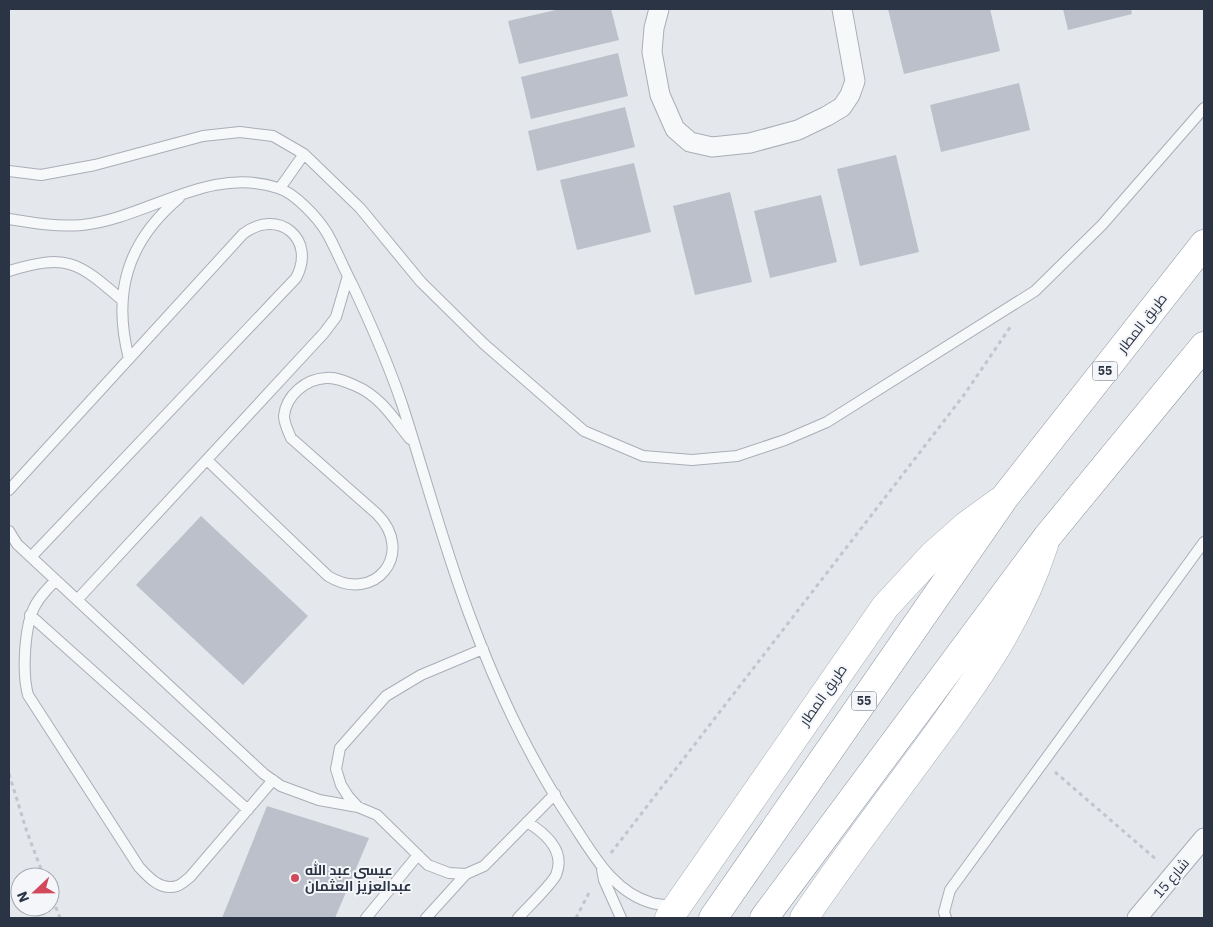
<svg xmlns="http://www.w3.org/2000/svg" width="1213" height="927" font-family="'IBM Plex Sans',Cairo,sans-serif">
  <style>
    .building { fill: #bbc0ca }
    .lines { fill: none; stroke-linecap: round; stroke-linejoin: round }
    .service-casing { stroke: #a9aeb7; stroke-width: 12 }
    .minor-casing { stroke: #a9aeb7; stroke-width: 21 }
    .secondary-casing { stroke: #a9aeb7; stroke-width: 29 }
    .trunk-casing { stroke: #8b94a3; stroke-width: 29 }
    .path { stroke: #c2c5cb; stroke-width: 3; stroke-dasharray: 4 4; stroke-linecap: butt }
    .service { stroke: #f7f8fa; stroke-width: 10 }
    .minor { stroke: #f7f8fa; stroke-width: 19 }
    .secondary { stroke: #fff; stroke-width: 28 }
    .trunk { stroke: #fff; stroke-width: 28 }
    .poi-dot { fill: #d1495b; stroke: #f4f6f9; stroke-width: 2 }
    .labels { text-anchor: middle; stroke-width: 4; stroke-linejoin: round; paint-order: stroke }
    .shield { fill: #f4f6f9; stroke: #676e7b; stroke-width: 1 }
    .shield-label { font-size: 12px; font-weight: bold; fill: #2b3445 }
    .street-label { font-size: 14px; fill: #2b3445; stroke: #f4f6f9 }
    .poi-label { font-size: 14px; font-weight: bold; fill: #2b3445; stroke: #f4f6f9; text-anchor: start }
  </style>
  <rect width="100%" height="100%" fill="#e4e7ec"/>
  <path class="building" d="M560,9H611L619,40L519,64L508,21Z
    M888,9H990L1000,51L904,74Z
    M1063,9H1131L1132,14L1068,30Z
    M618,53L628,96L531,119L521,77Z
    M1019,83L1030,130L941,152L930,105Z
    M625,107L635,147L537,171L528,131Z
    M896,155L919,252L860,266L837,169Z
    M634,163L651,232L577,250L560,180Z
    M730,192L752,282L695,295L673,206Z
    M821,195L837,262L770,278L754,211Z
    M201,516L308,616L243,685L136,585Z
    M267,806L369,838L335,918H222Z"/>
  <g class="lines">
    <g class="service-casing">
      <path id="service" d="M9,171L41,175L95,165L203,136L240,132L273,136L304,154L360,208L421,282L484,344L584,431L643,456L692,460L737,456L785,440L827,422L1035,291L1102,225L1204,108
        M280,188L304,154
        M9,219C33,223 57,227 82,225C148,218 209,165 278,188C295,193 318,218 327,233C336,249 343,267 352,284C370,322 388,363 402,404C425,475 444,548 471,619C497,689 529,758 571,821C592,852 612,892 652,903C659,905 667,905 674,906
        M9,271C68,253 78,262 122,300
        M129,359C112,293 127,242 179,198
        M207,460L328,576C375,605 416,553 377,514L291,438C288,431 284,423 284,416C286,395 306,379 326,378C336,377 347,382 356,386C380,396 394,419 410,439
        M9,490L243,234C278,207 317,239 296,278L31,557
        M9,531L17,544L264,774L281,786L319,800L358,807L377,815L428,865L449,873L466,874L484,866L555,794
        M56,580C49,587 41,595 36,604C24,624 22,673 28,695L139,867C149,878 161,891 177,886C181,885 186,880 190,877L273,780
        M77,600L324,333L336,317L348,276
        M30,615L248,810
        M358,807L348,796L341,785L336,769L340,748L386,696L421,675L483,649
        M602,869L604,880L621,918
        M366,918L418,855
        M426,918L466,874
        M518,918C526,909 552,884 556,875C566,851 545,833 527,822
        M946,918L944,912L950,890L1204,542"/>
    </g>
    <g class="minor-casing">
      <path id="minor" d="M659,9L654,28L652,52L660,95L675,129L690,142L712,147L750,143L798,130L827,116L842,107L850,95L855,81L842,9
        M1137,918L1204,838"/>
    </g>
    <g class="secondary-casing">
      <path id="secondary" d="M669,918L885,607L933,555L967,525L1000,501
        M804,918C846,856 892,796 936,736C981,674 1020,619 1044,545"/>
    </g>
    <g class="trunk-casing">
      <path id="trunk" d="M713,918L1005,497L1204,244
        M764,918L1047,537L1204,346"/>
    </g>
    <path class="path" d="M1055,772L1158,861
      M9,774L27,832L44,877
      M611,853L964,395L1011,326
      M50,892L60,918
      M576,918L590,891"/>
    <use href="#service" class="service"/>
    <use href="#minor" class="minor"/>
    <use href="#secondary" class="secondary"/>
    <use href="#trunk" class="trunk"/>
  </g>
  <circle class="poi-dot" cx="295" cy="878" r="5"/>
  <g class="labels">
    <g class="shield">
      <rect x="1092.5" y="361.5" width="25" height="19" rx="4"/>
      <rect x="851.5" y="691.5" width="25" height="19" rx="4"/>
    </g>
    <g class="shield-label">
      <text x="1105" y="375">55</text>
      <text x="864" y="705">55</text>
    </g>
    <g class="street-label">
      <text transform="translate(1142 323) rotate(-52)" y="5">طريق المطار</text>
      <text transform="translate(823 695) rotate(-55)" y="5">طريق المطار</text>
      <text transform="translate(1171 878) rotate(-50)" y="5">شارع 15</text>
    </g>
    <g class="poi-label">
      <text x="305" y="875">عيسى عبد الله<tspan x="305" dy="16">عبدالعزيز العثمان</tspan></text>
    </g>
  </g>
  <rect width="1213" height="927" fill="none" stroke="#2b3445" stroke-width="20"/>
  <g transform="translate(35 892) rotate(248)"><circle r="24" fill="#f4f6f9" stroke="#a4a8b1"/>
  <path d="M0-4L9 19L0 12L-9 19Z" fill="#d1495b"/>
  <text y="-8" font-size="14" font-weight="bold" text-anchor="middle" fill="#2b3445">N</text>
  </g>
</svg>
